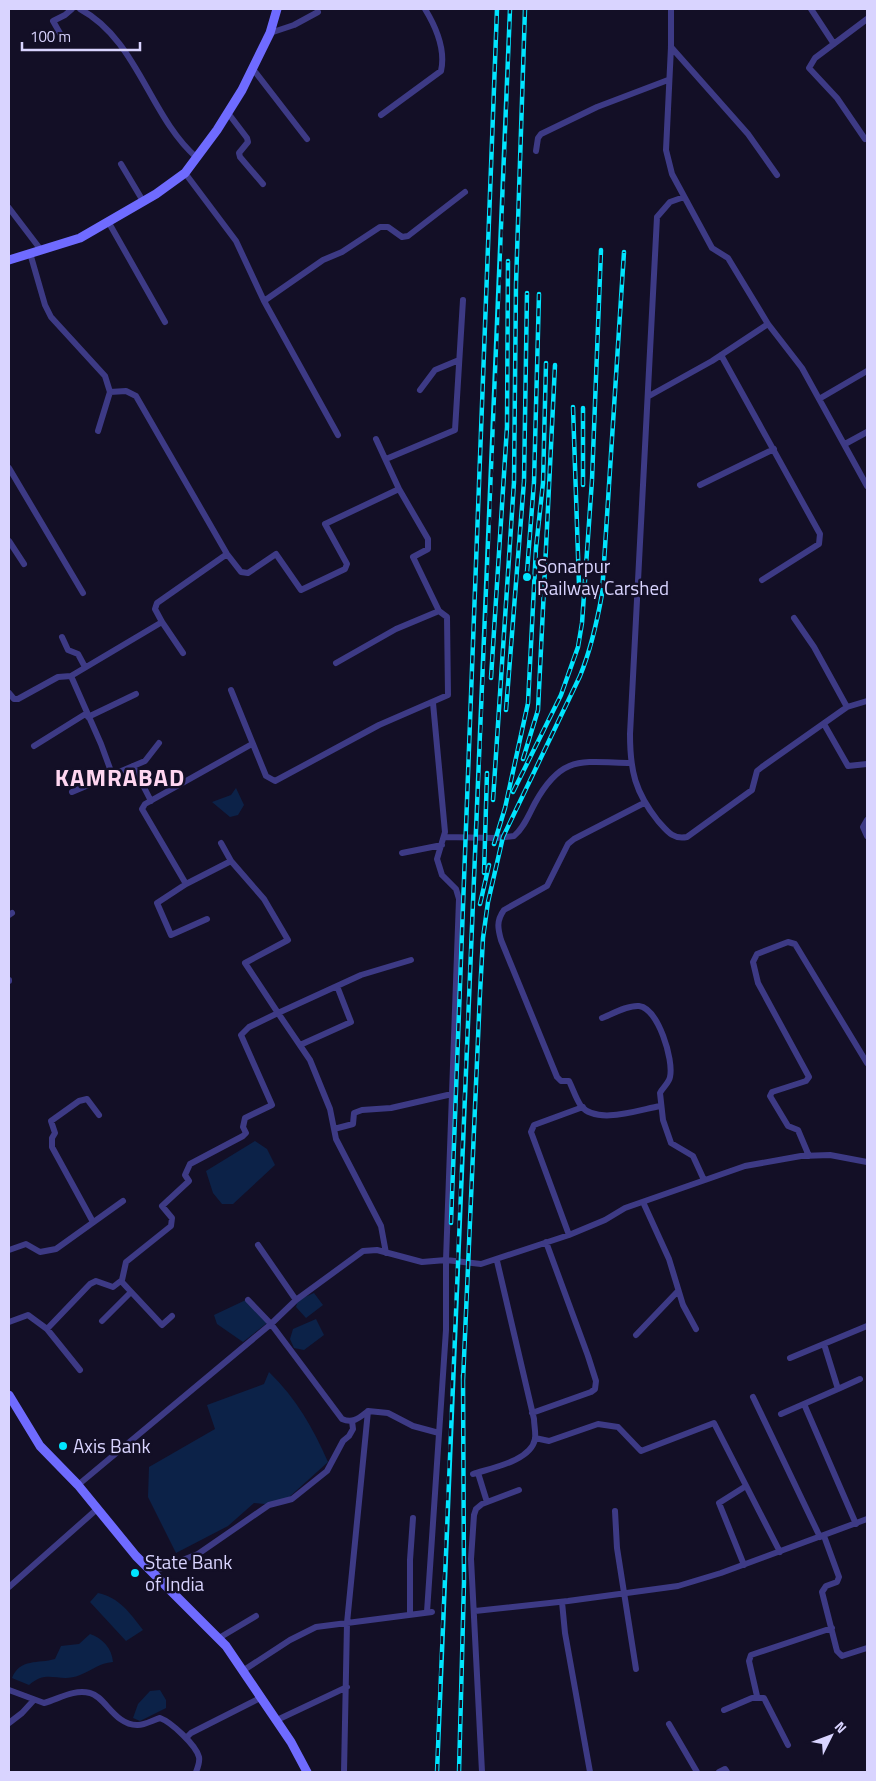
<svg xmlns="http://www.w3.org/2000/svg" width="876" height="1781" font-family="'Titillium Web',sans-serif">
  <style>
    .water { fill: #0c2248 }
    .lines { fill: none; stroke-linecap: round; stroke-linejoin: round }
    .street { stroke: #3d3a85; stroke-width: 6 }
    .secondary { stroke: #6f6bff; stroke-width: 9 }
    .rail-casing { stroke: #00e5ff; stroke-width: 4.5 }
    .rail { stroke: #130f26; stroke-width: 2.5; stroke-dasharray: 8; stroke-linecap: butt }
    .poi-dot { fill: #00e5ff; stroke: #130f26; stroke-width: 2 }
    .labels { text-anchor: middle; stroke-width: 5; stroke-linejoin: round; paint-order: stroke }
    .poi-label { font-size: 19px; fill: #d9d4ff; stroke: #130f26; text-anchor: start }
    .district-label { font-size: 24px; font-weight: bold; letter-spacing: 1px; fill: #ffd6f0; stroke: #130f26 }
  </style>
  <rect width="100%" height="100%" fill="#130f26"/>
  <path class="water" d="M236,788L244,805L238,815L230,817L212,802L231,795Z
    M255,1141L267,1149L275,1165L233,1204H222L213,1193L206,1171Z
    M314,1293L323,1305L306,1318L296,1307L298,1300Z
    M250,1298L267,1323L243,1342L217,1324L214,1315Z
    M316,1319L324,1335L304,1350L294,1348L290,1339L293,1329Z
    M269,1372C296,1398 313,1428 328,1462L287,1499L276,1505L254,1503L228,1526L176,1553L148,1497L149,1467L215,1429L207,1405L264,1384Z
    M98,1593C120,1598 130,1613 143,1630L126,1641L90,1602Z
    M90,1634C102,1638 112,1648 113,1662C99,1663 93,1670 80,1675C59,1684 48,1668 29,1685L12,1678C20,1658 38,1664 55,1659L61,1646L79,1644Z
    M160,1690L166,1700V1708L140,1721L133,1718L138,1704L150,1691Z"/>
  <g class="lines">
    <path class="street" d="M80,9C138,40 149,116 197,158
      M671,9V47L666,150L672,174L712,248L728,258L768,324L802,368L867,486
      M811,9L834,44
      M270,33L294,25L318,12
      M61,35L53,21L65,15L72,9
      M671,47L748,134L777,175
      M253,69L307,139
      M228,113L247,138L248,142L239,153L240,157L263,184
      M381,115L441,71C446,49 436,27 425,9
      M865,139L837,98L809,68L815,58L867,19
      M536,151L538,138L541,134L597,107L668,80
      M121,164L143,201
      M185,173L236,241L264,301L338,435
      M684,197L670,202L657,217L630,734C630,771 635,792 658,821C667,831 673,840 687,837L752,790L757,771L762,767L847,707L867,701
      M9,208L41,250
      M109,223L165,322
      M30,253L45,305L51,317L105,376L110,392L126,391L136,396L227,554L241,572L248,573L276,554L301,590L345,569L347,564L325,524L399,489
      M264,301L323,260L342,252L380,227H388L402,237L408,236L465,192
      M721,355L820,534L819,544L762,580
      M420,390L435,370L459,360
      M649,396L712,361L768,324
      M819,399L867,371
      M98,431L110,392
      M845,444L867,432
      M386,459L455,430L463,300
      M9,468L83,593
      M700,485L774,449
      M9,541L24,564
      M794,618L814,647L847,707
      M162,622L155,609L157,603L227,554
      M62,637L68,650L78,654L85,667
      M336,663L396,629L439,611
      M231,690L266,776L275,781L379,725L448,695L447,617L439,611L413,557L428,549V539L399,489L376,439
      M9,693L14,699H18L58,677L71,676
      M88,717L136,694
      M824,724L848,766L867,764
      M34,746L87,713
      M133,766L151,801
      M112,774L101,744L71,676L162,622L183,653
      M72,792L145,761L159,743
      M644,803L574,839L568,844L547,886L504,910C496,921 498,929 501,940L557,1077L561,1081H569C573,1089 576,1099 581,1106C597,1125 638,1110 660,1106
      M867,820L863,827L867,836
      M444,837L496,838L514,836C524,828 529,814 535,803C562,754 582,762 631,763
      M221,843L231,861
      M402,853L442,845
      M186,884L142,809L145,804L252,744
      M9,915L12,913
      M207,919L171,935L157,903L186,884L231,861L264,899L288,940L245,963L278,1013L361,975L411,960
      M9,980V981
      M602,1018C612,1014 628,1005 639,1006C658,1008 674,1060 670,1077C669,1083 663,1087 660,1093L663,1120L671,1143L693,1156L704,1180
      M300,1045L351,1022L337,986
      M334,1129L353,1124L354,1113L362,1110L391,1108L452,1094
      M809,1156L798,1130L788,1126L770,1096L772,1092L806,1081L809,1077L758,983L753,962L757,954L788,942L795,944L867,1063
      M643,1202L669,1259L683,1305L696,1329
      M93,1222L52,1147V1138L55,1133L51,1121L79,1101L87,1099L99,1115
      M569,1235L531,1132L534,1125L583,1107
      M258,1245L296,1300
      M9,1250L26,1244L40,1252L56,1249L123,1201
      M121,1281L162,1325L172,1316
      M248,1300L271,1324L342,1419C353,1424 359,1418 368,1411L388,1413L413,1426L439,1433
      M102,1321L131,1292
      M9,1322L28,1315L47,1329L80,1370
      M47,1329L90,1284L96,1281L113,1287L122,1280L126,1262L171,1226L172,1218L162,1206L189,1181L185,1175L190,1164L243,1136L246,1133L243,1127L245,1118L272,1105L241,1035L249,1027L278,1013L310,1060L330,1109L336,1139L381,1226L386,1253
      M636,1335L678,1291
      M790,1358L867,1326
      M838,1389L860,1379
      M753,1397L820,1537
      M804,1404L856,1524
      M532,1413L591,1392L595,1389L596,1381L588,1356L546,1242
      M781,1414L838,1389L824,1344
      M535,1438L549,1441L598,1424L618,1427L641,1451L714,1423L780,1552
      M478,1473L487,1502
      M473,1474C491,1468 531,1461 535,1439C536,1433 534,1425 534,1419L497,1261
      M78,1485L271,1324L296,1300L363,1251L377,1250L422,1262L446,1260L481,1264L569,1235L605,1220L625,1208L745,1166L801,1156L830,1155L867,1162
      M615,1511L617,1548L636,1669
      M824,1536L839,1577L837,1582L826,1586L822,1592L837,1651L842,1656L867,1648
      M744,1565L719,1503L746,1486
      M152,1572L198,1554L269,1505L292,1499L327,1471L343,1441L349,1436L353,1429L352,1421
      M9,1587L96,1510
      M562,1602L565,1633L590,1772
      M475,1611L568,1601L678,1586L721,1573L867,1519
      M427,1612L446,1330V1260L459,899L456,889L442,875L437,859L445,832L433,703
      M410,1614V1560L413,1518
      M219,1638L256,1616
      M244,1670L290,1640L316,1627L432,1612
      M9,1690L44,1703C59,1699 73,1689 90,1693C105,1696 115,1726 138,1725C145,1725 153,1720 160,1718C171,1722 196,1745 199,1757C200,1762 198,1767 196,1772
      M757,1696L749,1661L751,1655L832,1628
      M724,1710L752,1698H764L788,1745
      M277,1720L347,1687
      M9,1723L22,1713L33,1701
      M669,1724L697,1772
      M186,1738L191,1733L262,1697
      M344,1772L347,1623L368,1411
      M482,1772L471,1559L474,1515L476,1509L482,1504L519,1490
      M719,1772L725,1769L727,1772"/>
    <path class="secondary" d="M9,260L80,238L156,194L185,173L217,130L242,90L270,33L277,9
      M9,1395L40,1446L78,1485L136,1556L226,1646L291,1742L307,1772"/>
    <g class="rail-casing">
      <path id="rail" d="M573,407L579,585
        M583,485V408
        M527,572L534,482L539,294
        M491,678L507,427L508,261
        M506,710L524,481L527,293
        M523,759L538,710L555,365
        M513,792L561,695L578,647L582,623L592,480L601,250
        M493,800L514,482L516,284L525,9
        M494,844L505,808L528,703L536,548L543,483L546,363
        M484,873L487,773
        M480,904L489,865
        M451,1223L497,9
        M463,1381L480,993L483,938L488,902L503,837L580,676C591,649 597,622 602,594L624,252
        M437,1772C458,1184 489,597 510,9
        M459,1772L464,1582L463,1375"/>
    </g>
    <use href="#rail" class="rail"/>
  </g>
  <g class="poi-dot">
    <circle cx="527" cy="577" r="5"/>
    <circle cx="63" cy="1446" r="5"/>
    <circle cx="135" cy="1573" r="5"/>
  </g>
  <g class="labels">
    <g class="poi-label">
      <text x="537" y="573">Sonarpur<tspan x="537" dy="22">Railway Carshed</tspan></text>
      <text x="73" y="1453">Axis Bank</text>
      <text x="145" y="1569">State Bank<tspan x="145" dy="22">of India</tspan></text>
    </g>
    <g class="district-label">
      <text x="120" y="786">KAMRABAD</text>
    </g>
  </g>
  <rect width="876" height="1781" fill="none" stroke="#d9d4ff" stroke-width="20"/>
  <g transform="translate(831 1736) rotate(48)" stroke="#130f26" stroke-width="4" paint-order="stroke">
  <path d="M0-4L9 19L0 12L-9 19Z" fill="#d9d4ff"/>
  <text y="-8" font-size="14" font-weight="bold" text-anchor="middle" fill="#d9d4ff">N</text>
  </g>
  <path d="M22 42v8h118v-8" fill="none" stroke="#d9d4ff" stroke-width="2.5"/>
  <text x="30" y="42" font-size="15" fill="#d9d4ff" stroke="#130f26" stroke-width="4" paint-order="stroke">100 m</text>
</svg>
